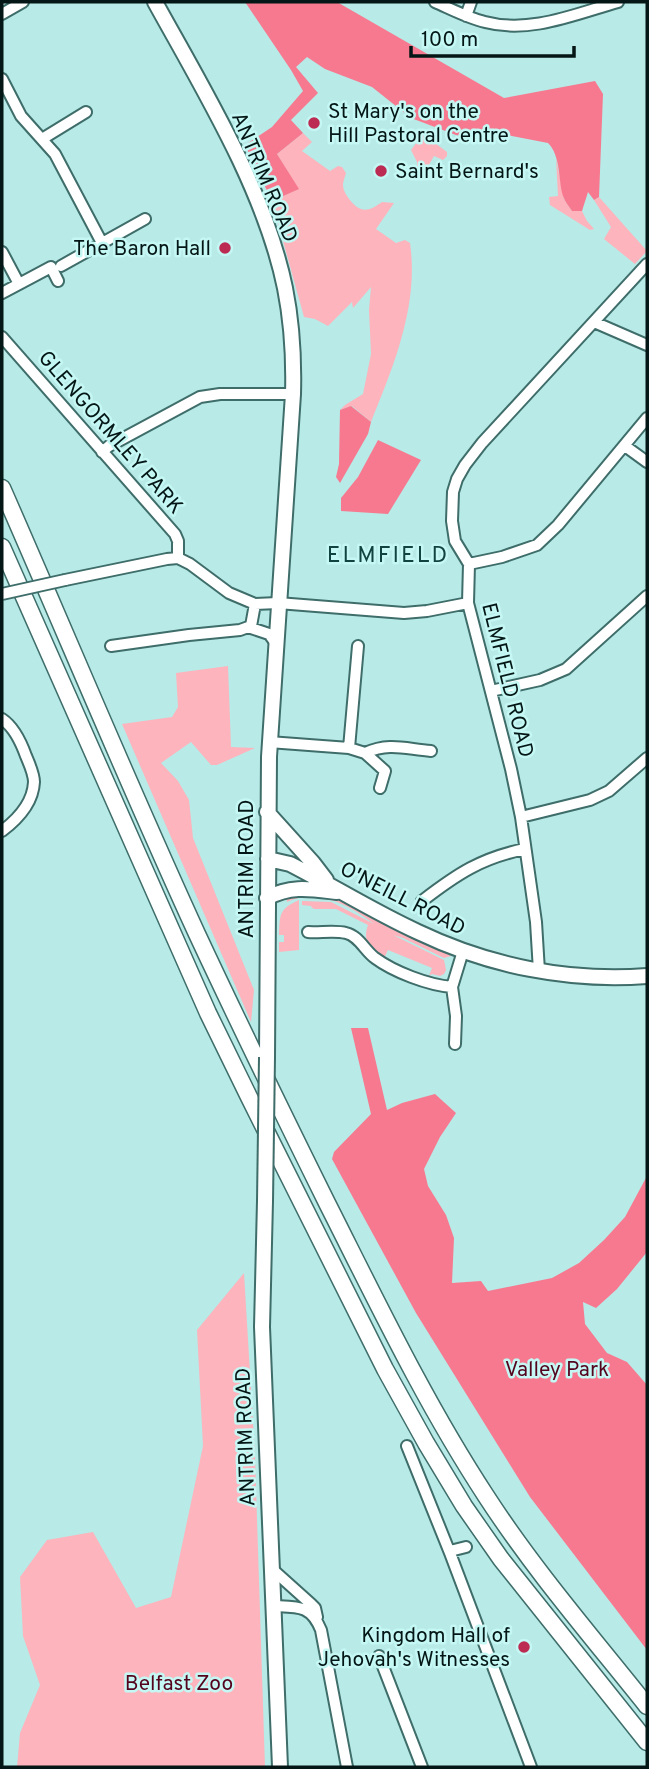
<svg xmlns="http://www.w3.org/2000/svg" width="649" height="1769" font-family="Overpass,sans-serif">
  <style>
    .green { fill: #fdb4bd }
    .forest { fill: #f7798f }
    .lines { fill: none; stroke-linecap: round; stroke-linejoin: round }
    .minor-casing { stroke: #3e6d6a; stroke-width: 14 }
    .major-casing { stroke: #3e6d6a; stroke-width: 18 }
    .highway-casing { stroke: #3e6d6a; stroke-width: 19 }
    .minor { stroke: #fff; stroke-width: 10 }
    .major { stroke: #fff; stroke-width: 14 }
    .highway { stroke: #fff; stroke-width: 16 }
    .minor-bridge-casing { stroke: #3e6d6a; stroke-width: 14; stroke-linecap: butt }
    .major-bridge-casing { stroke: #3e6d6a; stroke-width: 18; stroke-linecap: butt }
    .minor-bridge { stroke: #fff; stroke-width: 10 }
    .major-bridge { stroke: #fff; stroke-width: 14 }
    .poi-dot { fill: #bc2c52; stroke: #c5f8f4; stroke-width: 2.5 }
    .labels { text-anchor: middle; stroke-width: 5; stroke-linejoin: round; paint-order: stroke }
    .poi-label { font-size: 21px; fill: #041615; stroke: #c5f8f4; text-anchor: start }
    .street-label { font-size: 21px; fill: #041615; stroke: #c5f8f4 }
    .park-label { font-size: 21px; fill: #54031d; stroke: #c5f8f4 }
    .neighbourhood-label { font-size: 23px; letter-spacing: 2px; fill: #114341; stroke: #c5f8f4 }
  </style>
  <rect width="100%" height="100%" fill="#b8eae7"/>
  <path class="green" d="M303,133L312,142L302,151L330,171L338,166L342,167L346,173C345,177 343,181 343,185C343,189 345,193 347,196C358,212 366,214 382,202L394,203L376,229L396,243L405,240L410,243C419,305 394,365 371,422L352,406L340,410L345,405L363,394L371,354L369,310L371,287L353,308L352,302L328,326L315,319L304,317L272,201L298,189L277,154Z
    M423,134L447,152V156L443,160L434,156L423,175L417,172V162L411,150Z
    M556,158L564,199L572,211H582L587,221L594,229L590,230L550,205L549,197L558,196Z
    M599,197L647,251L635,264L604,239L611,227L594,200Z
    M228,666L231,747L255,748L217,765H211L191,742L161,763L178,781L189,800L193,838L254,990L251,1022L122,724L172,717L178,707L176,673Z
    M286,894L330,896L348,904L420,942L449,954L451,956L444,958L403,938L393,935L444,960L446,970L444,974L440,976L432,974L429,976L432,968L388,950L384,958C370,949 362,942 368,925L336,909H315L312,908L311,906L302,905V901L331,902L374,924C349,905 318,888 287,902Z
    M299,900V950L279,952V942H284V935H279C280,914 279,909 299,900Z
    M244,1273L255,1457L265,1767H17L20,1733L40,1685L23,1636L20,1577L47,1540L93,1532L136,1608L171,1597L203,1446L197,1330Z"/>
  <path class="forest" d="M245,2H337L504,98L595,81L603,94L599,197L594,200L588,192L582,211H572C569,206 565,202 563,196C558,179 561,156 548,143L496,133L494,140L456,135L411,118L372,87L325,69L307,57L296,67L318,93L291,120L303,133L277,154L299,189L272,201L245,145L272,127L303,91L291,70Z
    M351,406L371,422L368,434L340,483L336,477L339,464L340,410Z
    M378,440L421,460L388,514L341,511V498L358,477Z
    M351,1028H368L387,1110L402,1103L435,1094L456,1113L440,1137L424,1169L428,1186L446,1215L454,1238L452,1283L481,1281L488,1291L552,1278L579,1263L604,1240L625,1217L647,1176V1252L617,1289L596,1308L583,1302L585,1324L607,1353L627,1362L647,1385V1650L530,1497L416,1313L332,1159L334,1152L371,1114Z"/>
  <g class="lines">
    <g class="minor-casing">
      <path id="minor" d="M435,2C451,9 468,18 485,22C530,34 575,14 618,2
        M2,14L23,2
        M466,16L471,2
        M2,79L21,116L55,154L102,243
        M42,139L86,112
        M2,252L19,284
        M61,266L145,219
        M2,293L51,267L58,281
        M594,322L647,345
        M2,337L175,534L178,541V558
        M625,446L647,462
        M102,452L109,446L200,397L220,394H293
        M469,564L502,557L537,545L558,525L647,418
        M65,580L167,559L178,558L190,564L229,593L255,604L278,603L404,613L427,611L468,603
        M248,627L269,634L275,642
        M111,646L189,635L240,630L251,626L255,604
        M491,691L540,680L566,669L647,596
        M2,719C14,727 21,742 26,756C29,763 34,774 34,782C33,803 18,819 2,831
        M269,742L349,748L365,753L385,771L380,788
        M349,748L358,646
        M365,753C390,742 405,749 431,751
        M521,817L590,800L609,791L647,758
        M422,901C457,874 481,858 525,849
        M308,932C319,933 335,930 346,933C359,936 365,951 375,958C394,972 428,985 452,987
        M539,971L536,922L521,817L511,769L468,603L469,564L455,541L452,521L453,492L457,479L465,465L482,443L647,264
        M455,1044L456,1016L452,987L463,951
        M407,1446L450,1553L531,1767
        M450,1551L466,1547
        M272,1569L311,1604L315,1608L317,1617
        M274,1606C298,1607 311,1605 321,1630L347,1767
        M379,1656L422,1767"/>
    </g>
    <g class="major-casing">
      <path id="major" d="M155,2C203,89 265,190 285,288C292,323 294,358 293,394L269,757L267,1057
        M267,812L313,863L326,880
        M268,859L290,864C333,886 374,912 418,932C489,966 569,982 647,976
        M267,898C291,885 311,889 337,892
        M265,1201L262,1327L280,1767"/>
    </g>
    <g class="highway-casing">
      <path id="highway" d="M2,488C67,636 129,786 197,934C239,1024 283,1114 327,1203C377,1302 425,1403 486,1496C534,1570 592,1637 647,1706
        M2,547L208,1013L249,1097L385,1369L426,1443L464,1506L501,1559L647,1742"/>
    </g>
    <use href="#minor" class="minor"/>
    <use href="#major" class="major"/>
    <use href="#highway" class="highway"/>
    <g class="minor-bridge-casing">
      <path id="minor-bridge" d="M2,594L65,580"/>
    </g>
    <g class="major-bridge-casing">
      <path id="major-bridge" d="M265,1201L267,1057"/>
    </g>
    <use href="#minor-bridge" class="minor-bridge"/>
    <use href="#major-bridge" class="major-bridge"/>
  </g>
  <g class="poi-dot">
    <circle cx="314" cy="123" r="7"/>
    <circle cx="381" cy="171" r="7"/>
    <circle cx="225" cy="248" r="7"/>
    <circle cx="524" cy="1647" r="7"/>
  </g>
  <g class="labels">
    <g class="poi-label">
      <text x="328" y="118">St Mary's on the<tspan x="328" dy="24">Hill Pastoral Centre</tspan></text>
      <text x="395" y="178">Saint Bernard's</text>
      <text x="211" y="255" text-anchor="end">The Baron Hall</text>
      <text x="510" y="1642" text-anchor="end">Kingdom Hall of<tspan x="510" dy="24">Jehovah's Witnesses</tspan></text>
    </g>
    <g class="street-label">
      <text transform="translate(265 177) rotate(67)" y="7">ANTRIM ROAD</text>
      <text transform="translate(111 432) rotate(49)" y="7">GLENGORMLEY PARK</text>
      <text transform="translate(508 680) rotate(76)" y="7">ELMFIELD ROAD</text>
      <text transform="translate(246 869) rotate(-90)" y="7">ANTRIM ROAD</text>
      <text transform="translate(403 898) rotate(27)" y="7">O'NEILL ROAD</text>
      <text transform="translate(245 1437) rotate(-92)" y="7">ANTRIM ROAD</text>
    </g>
    <g class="park-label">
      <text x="557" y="1376">Valley Park</text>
      <text x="179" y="1690">Belfast Zoo</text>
    </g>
    <g class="neighbourhood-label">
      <text x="388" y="562">ELMFIELD</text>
    </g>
  </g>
  <rect width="649" height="1769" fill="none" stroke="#041615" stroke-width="7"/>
  <path d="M411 46v10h163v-10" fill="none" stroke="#041615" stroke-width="3.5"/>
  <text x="421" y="46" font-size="21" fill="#041615" stroke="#c5f8f4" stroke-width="5" paint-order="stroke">100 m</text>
</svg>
